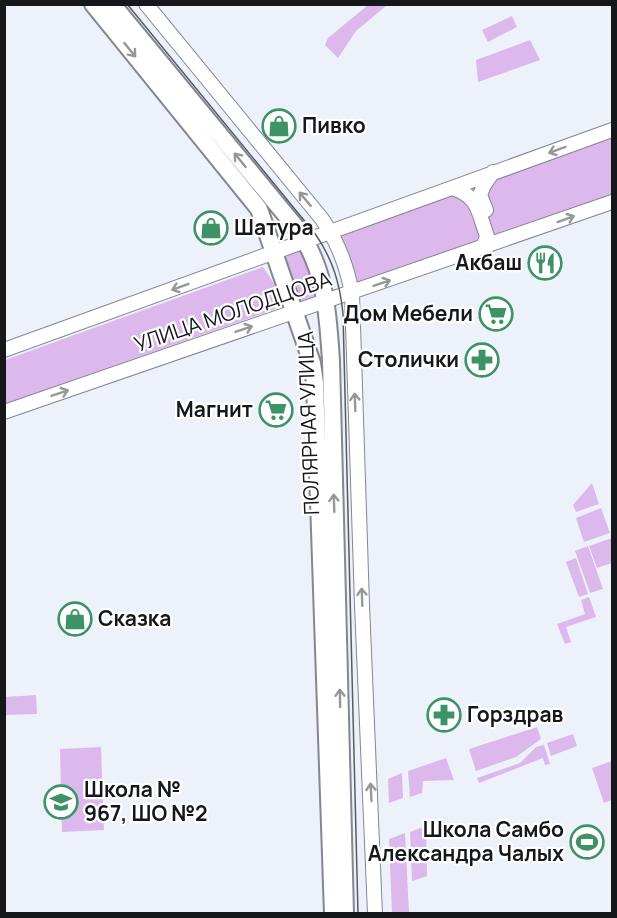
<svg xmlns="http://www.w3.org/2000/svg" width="617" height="918" font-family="Manrope,sans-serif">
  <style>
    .green { fill: #ddb8ec }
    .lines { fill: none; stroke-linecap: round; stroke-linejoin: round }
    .minor-casing { stroke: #848790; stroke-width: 16 }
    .major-casing { stroke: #848790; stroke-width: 20 }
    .minor { stroke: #fff; stroke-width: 14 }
    .major { stroke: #fff; stroke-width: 16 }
    .tram { stroke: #5a5c61; stroke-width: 1.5 }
    .oneway { stroke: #969798 }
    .labels { text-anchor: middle; stroke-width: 4.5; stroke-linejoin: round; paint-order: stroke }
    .poi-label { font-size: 21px; font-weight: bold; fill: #16171a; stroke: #fff; text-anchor: start }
    .street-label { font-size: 21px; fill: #16171a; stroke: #fff }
  </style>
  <rect width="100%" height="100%" fill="#edf1fa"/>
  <path class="green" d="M368,5H387L356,31L338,58L325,45L328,38Z
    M512,16L517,27L488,42L482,30Z
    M530,40L540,60L478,82L476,60Z
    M612,138V195L387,275L358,284L355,282L340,238L344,233Z
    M294,251H299L303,254L316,292L311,300L302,302L299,301L283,259Z
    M263,267C273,281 281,291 275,309L5,404V360Z
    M592,483L599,504L576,512L573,505Z
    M601,508L610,533L584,542L576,518Z
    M612,538V563L597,568L589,546Z
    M588,546L603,589L590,593L575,551Z
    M576,558L588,594L579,597L566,562Z
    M589,597L596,617L566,627L571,642L565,644L557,624L585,614L581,600Z
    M36,695L37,714L5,715V697Z
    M537,727L541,739L516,757L476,771L469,749Z
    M573,734L577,746L551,756L547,743Z
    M544,745L550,764L545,765L543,758L479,783L477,778L520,763L536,747Z
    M101,747L104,830L62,832L60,749Z
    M446,758L454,780L423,781L422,793L410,797L408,771Z
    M612,761V800L604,803L592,768Z
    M402,773L403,798L389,803L388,779Z
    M426,826L427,876L412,881L410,832Z
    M405,833L409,913H392L389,839Z"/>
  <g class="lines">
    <g class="minor-casing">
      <path id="minor" d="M146,4L322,219C338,242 347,266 352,294L362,605L375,914
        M452,188C479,196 478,212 487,236L484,245L476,250
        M486,210L480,195L484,185L493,172
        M4,350L612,130
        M4,412L612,202"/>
    </g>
    <g class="major-casing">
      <path id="major" d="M93,4L259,209L312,363L315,383L333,914
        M112,4L299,231C326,271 328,315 331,361L345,914"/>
    </g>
    <use href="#minor" class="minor"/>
    <use href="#major" class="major"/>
    <path class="tram" d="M127,4L316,235C333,260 340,284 343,314L358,914"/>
  </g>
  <defs><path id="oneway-shaft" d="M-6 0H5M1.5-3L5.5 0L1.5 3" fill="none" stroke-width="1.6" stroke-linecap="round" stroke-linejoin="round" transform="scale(1.5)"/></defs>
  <g class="oneway">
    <use href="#oneway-shaft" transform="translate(130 50) rotate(51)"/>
    <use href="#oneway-shaft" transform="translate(557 150) rotate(160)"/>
    <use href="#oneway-shaft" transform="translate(240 160) rotate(-129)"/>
    <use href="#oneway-shaft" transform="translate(305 199) rotate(-130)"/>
    <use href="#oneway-shaft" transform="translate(566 219) rotate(-20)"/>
    <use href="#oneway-shaft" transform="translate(382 283) rotate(-19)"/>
    <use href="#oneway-shaft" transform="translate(180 287) rotate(160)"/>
    <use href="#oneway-shaft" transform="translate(244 329) rotate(-19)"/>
    <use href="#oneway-shaft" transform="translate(60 393) rotate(-19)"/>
    <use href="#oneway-shaft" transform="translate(355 402) rotate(-92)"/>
    <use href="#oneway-shaft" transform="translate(334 503) rotate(-92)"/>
    <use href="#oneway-shaft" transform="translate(362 597) rotate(-92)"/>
    <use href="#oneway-shaft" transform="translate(340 698) rotate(-91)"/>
    <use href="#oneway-shaft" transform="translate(371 792) rotate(-93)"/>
  </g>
  <defs>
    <g id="shop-ring" transform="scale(1.725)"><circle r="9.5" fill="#fff" stroke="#3d9266" stroke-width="1.5"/><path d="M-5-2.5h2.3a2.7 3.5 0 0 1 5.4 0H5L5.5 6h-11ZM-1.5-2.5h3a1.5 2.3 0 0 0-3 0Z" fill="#3d9266"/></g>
    <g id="restaurant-ring" transform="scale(1.725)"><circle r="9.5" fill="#fff" stroke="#3d9266" stroke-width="1.5"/><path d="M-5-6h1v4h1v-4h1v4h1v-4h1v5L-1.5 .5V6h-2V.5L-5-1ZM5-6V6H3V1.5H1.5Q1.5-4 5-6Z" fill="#3d9266"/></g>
    <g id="supermarket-ring" transform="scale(1.725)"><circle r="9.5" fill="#fff" stroke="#3d9266" stroke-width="1.5"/><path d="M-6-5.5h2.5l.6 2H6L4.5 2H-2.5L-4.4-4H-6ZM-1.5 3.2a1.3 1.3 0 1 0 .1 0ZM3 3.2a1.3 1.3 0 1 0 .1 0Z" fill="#3d9266"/></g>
    <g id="pharmacy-ring" transform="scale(1.725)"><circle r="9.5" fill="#fff" stroke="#3d9266" stroke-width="1.5"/><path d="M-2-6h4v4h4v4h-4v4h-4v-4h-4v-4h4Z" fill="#3d9266"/></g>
    <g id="school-ring" transform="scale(1.725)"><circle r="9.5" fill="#fff" stroke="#3d9266" stroke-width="1.5"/><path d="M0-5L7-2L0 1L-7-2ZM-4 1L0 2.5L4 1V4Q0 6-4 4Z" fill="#3d9266"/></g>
    <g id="stadium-ring" transform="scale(1.725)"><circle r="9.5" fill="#fff" stroke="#3d9266" stroke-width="1.5"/><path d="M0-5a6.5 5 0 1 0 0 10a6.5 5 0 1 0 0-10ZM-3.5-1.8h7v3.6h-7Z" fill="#3d9266"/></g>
  </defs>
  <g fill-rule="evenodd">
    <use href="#shop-ring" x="279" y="126"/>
    <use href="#shop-ring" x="211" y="228"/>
    <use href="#restaurant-ring" x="545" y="263"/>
    <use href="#supermarket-ring" x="496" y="314"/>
    <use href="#pharmacy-ring" x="482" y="360"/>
    <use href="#supermarket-ring" x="276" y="410"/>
    <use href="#shop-ring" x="75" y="619"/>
    <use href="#pharmacy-ring" x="444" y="715"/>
    <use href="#school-ring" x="61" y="802"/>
    <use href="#stadium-ring" x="587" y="842"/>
  </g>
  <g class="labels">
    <g class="poi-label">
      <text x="302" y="133">Пивко</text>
      <text x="234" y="235">Шатура</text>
      <text x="522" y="270" text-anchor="end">Акбаш</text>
      <text x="473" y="321" text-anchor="end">Дом Мебели</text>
      <text x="459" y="367" text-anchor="end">Столички</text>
      <text x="253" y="417" text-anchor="end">Магнит</text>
      <text x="98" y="626">Сказка</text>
      <text x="467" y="722">Горздрав</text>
      <text x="84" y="797">Школа №<tspan x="84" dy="24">967, ШО №2</tspan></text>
      <text x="564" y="837" text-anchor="end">Школа Самбо<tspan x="564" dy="24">Александра Чалых</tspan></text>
    </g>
    <g class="street-label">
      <text transform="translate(233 312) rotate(-19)" y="7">УЛИЦА МОЛОДЦОВА</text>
      <text transform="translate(309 423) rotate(-92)" y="7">ПОЛЯРНАЯ УЛИЦА</text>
    </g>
  </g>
  <rect width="617" height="918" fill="none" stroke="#16171a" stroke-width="12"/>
</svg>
